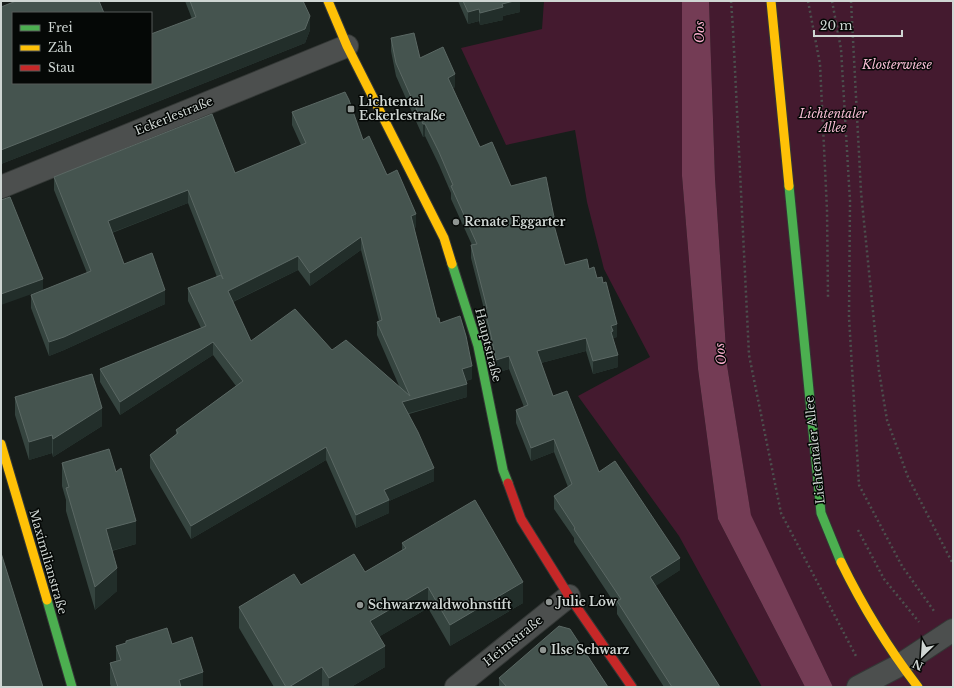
<svg xmlns="http://www.w3.org/2000/svg" width="954" height="688" font-family="'Libre Baskerville',serif">
  <style>
    .green { fill: #441a2f }
    .water { fill: #743c55 }
    .lines { fill: none; stroke-linecap: round; stroke-linejoin: round }
    .street-casing { stroke: #343836; stroke-width: 24 }
    .fast-casing { stroke: #343836; stroke-width: 11 }
    .slow-casing { stroke: #343836; stroke-width: 11 }
    .jam-casing { stroke: #343836; stroke-width: 11 }
    .path { stroke: #4c504e; stroke-width: 2.5; stroke-dasharray: 2 3; stroke-linecap: butt }
    .street { stroke: #4c4f4e; stroke-width: 22 }
    .fast { stroke: #4caf50; stroke-width: 9 }
    .slow { stroke: #ffc107; stroke-width: 9 }
    .jam { stroke: #c62828; stroke-width: 9 }
    .wall { fill: #35443f; fill-rule: evenodd }
    .shaded-wall { fill: #222e2a }
    .building { fill: #45544f; stroke: #5b6864; fill-rule: evenodd }
    .poi-dot { fill: #8f9592; stroke: #050806; stroke-width: 1.5 }
    .labels { text-anchor: middle; stroke-width: 3; stroke-linejoin: round; paint-order: stroke }
    .park-label { font-size: 12px; font-style: italic; fill: #f8bed5; stroke: #050806 }
    .poi-label { font-size: 12px; font-weight: bold; fill: #cfd6d3; stroke: #050806; text-anchor: start }
    .street-label { font-size: 12px; fill: #cfd6d3; stroke: #050806 }
    .water-label { font-size: 13px; font-style: italic; fill: #faaece; stroke: #050806 }
  </style>
  <rect width="100%" height="100%" fill="#171d1a"/>
  <path class="green" d="M544,1H682V176L698,369L718,519L805,687H762L679,536L578,396L650,357L604,269L587,202L575,130L506,145L461,48L542,29Z
    M709,1H953V687H833L751,516L727,365L715,178Z"/>
  <path class="water" d="M682,1H709L715,178L727,365L751,515L833,687H805L718,519L698,369L682,176Z"/>
  <g class="lines">
    <g class="street-casing">
      <path id="street" d="M1,187L347,46
        M456,687L569,596
        M858,687L900,665L953,630"/>
    </g>
    <g class="fast-casing">
      <path id="fast" d="M789,186L821,513L841,562
        M452,264L478,346L503,470L508,483
        M47,600L72,687"/>
    </g>
    <g class="slow-casing">
      <path id="slow" d="M328,1L347,46L444,238L452,264
        M771,1L789,186
        M1,444L47,600
        M841,562C863,607 888,648 918,687"/>
    </g>
    <g class="jam-casing">
      <path id="jam" d="M508,483L521,519L569,596L632,687"/>
    </g>
    <path class="path" d="M731,1L733,29L749,355L781,513L857,658
      M808,1L820,64L827,210L828,297
      M832,1L841,49L850,201L849,317L859,485L902,566L934,611
      M851,1L861,192L879,371L887,420L908,477L953,564
      M858,530L884,579L919,622"/>
    <use href="#street" class="street"/>
    <use href="#fast" class="fast"/>
    <use href="#slow" class="slow"/>
    <use href="#jam" class="jam"/>
  </g>
  <path class="wall" d="M185,1H303L310,30L305,43L29,153L1,164V7L151,83L192,19Z
    M458,1H520V12L503,16V20L480,25L479,21L468,24Z
    M391,38L420,58L455,87L453,88L480,147L511,186L554,225L565,265L589,269L597,278L603,283L617,337L613,338L618,367L593,374L586,351L541,363L553,396L599,472L680,570L655,586L720,687H664L617,614V607L574,542V538L554,509V496L568,487L554,452L531,461L516,423V410L524,407L509,369L496,373L490,343L484,322V309L471,258V245H472L451,199V193L439,165L425,136L423,137L396,76L391,51Z
    M292,112L363,140L387,175L416,227L414,228L437,318L472,379L466,381L467,397L409,414L434,481L389,501V513L356,528L326,460L191,539L150,468V455L176,435V430L236,386L213,355L120,415L100,382V369L201,328L188,301V288L217,277L188,203L112,233L124,264L165,304L64,350L49,356L31,308V295L87,273L54,190V177L235,173L301,145L292,125ZM361,250L379,321L377,322V335L400,388L332,350L251,341L233,302L298,270L310,286Z
    M15,397L102,426L53,457L52,453L29,460L15,415Z
    M62,463L116,472L136,544L112,551L117,591L95,610L66,511V500L62,486Z
    M402,543L523,603L450,646L428,608L380,636L385,667L351,687H274L239,628V607L301,585L365,572L402,550Z
    M126,641L172,644L203,687H111L110,684V663L116,661V646L126,643Z
    M499,678L608,687H499Z"/>
  <path class="shaded-wall" d="M514,1H520V12L503,16V20L480,25V13L502,4Z
    M479,9V21L468,24V12Z
    M310,16V30L305,43L29,153L1,164V150Z
    M455,74V87L448,90V78Z
    M423,124H425V136L423,137Z
    M188,190V203L108,234V221Z
    M416,214V227L411,229V216Z
    M554,217V230L552,218Z
    M361,237V250L310,286V273Z
    M298,256V270L228,304V291Z
    M43,279V290L1,305V294Z
    M165,290V304L64,350L49,356V342Z
    M617,324V337L613,338L611,344V326Z
    M586,338V351L537,364V351Z
    M213,342V355L120,415V402Z
    M618,355V367L593,374V361Z
    M509,356V369L496,373V360Z
    M472,366V379L462,382V369Z
    M467,384V397L402,415V402Z
    M102,408V426L53,457V439Z
    M52,435V453L29,460V442Z
    M554,439V452L531,461V448Z
    M326,447V460L191,539V526Z
    M434,468V481L389,501V513L356,528V515L384,490Z
    M136,521V544L106,552V529Z
    M680,558V570L650,590V577Z
    M117,568V591L95,610V587Z
    M523,582V603L450,646V625Z
    M428,587V608L370,642V621Z
    M385,646V667L351,687H329V678Z
    M322,667V687H289Z
    M203,672V687H179V680Z"/>
  <path class="building" d="M16,1H99L104,13H13V83H151V34L196,17L190,1H303L310,16L305,29L29,139L1,150V7Z
    M463,1H514L502,4L503,7L480,13L479,9L468,12Z
    M414,33L420,58L443,47L455,74L448,78L480,147L492,142L511,186L546,177L554,217L552,218L565,265L587,259L589,269L594,267L597,278L602,277L603,283L606,282L617,324L611,326L613,331L611,332L618,355L593,361L586,338L537,351L553,396L567,391L599,472L615,461L680,558L650,577L720,687H672L617,601L621,599L574,529L575,528L554,496L572,484L554,439L531,448L516,410L528,405L509,356L496,360L490,331L484,309L487,308L471,245L477,244L451,186L453,185L439,152L425,124H423L396,63L391,38Z
    M345,92L349,100L363,140L369,136L387,175L397,170L416,214L411,216L437,318H439L440,323L460,316L466,336L472,366L462,369L467,384L402,402L418,432L434,468L384,490L389,500L356,515L326,447L191,526L150,455L178,433L176,430L243,381L213,342L120,402L100,369L206,326L188,288L221,275L223,279L188,190L108,221L124,264L152,253L165,290L64,337L49,342L31,295L91,271L54,177L212,114L235,173L306,143L292,112ZM361,237L382,320L377,322L410,396L346,340L332,350L295,309L251,341L228,291L298,256L310,273Z
    M10,197L43,279L1,294V200Z
    M92,374L102,408L53,439L52,435L29,442L15,397Z
    M109,449L116,472L121,468L136,521L106,529L117,568L95,587L66,488L69,487L62,463Z
    M475,500L523,582L450,625L428,587L370,621L385,646L329,678L322,667L289,687H286L239,607L294,574L301,585L354,554L365,572L406,548L402,543Z
    M1,553L43,687H1Z
    M559,626L570,629L608,687H507L499,678Z
    M167,628L172,644L192,637L203,672L179,680L181,687H118L110,663L121,660L116,646L126,643V641Z"/>
  <g class="poi-dot">
    <rect x="347" y="105" width="8" height="8" rx="2"/>
    <circle cx="456" cy="222" r="4"/>
    <circle cx="549" cy="602" r="4"/>
    <circle cx="360" cy="605" r="4"/>
    <circle cx="543" cy="650" r="4"/>
  </g>
  <g class="labels">
    <g class="park-label">
      <text x="897" y="69">Klosterwiese</text>
      <text x="833" y="118">Lichtentaler<tspan x="833" dy="14">Allee</tspan></text>
    </g>
    <g class="poi-label">
      <text x="359" y="106">Lichtental<tspan x="359" dy="14">Eckerlestraße</tspan></text>
      <text x="464" y="226">Renate Eggarter</text>
      <text x="557" y="606">Julie Löw</text>
      <text x="368" y="609">Schwarzwaldwohnstift</text>
      <text x="551" y="654">Ilse Schwarz</text>
    </g>
    <g class="street-label">
      <text transform="translate(174 116) rotate(-22)" y="4">Eckerlestraße</text>
      <text transform="translate(488 345) rotate(76)" y="4">Hauptstraße</text>
      <text transform="translate(815 450) rotate(-96)" y="4">Lichtentaler Allee</text>
      <text transform="translate(48 562) rotate(74)" y="4">Maximilianstraße</text>
      <text transform="translate(513 641) rotate(-39)" y="4">Heimstraße</text>
    </g>
    <g class="water-label">
      <text transform="translate(699 32) rotate(-89)" y="5">Oos</text>
      <text transform="translate(720 354) rotate(-96)" y="5">Oos</text>
    </g>
  </g>
  <rect width="954" height="688" fill="none" stroke="#cfd6d3" stroke-width="4"/>
  <rect x="12" y="12" width="140" height="72" fill="#050806" stroke="#565a58"/>
  <rect x="20" y="25" width="20" height="6" fill="#4caf50" stroke="#565a58"/>
  <text x="48" y="32" font-size="12" fill="#cfd6d3">Frei</text>
  <rect x="20" y="45" width="20" height="6" fill="#ffc107" stroke="#565a58"/>
  <text x="48" y="52" font-size="12" fill="#cfd6d3">Zäh</text>
  <rect x="20" y="65" width="20" height="6" fill="#c62828" stroke="#565a58"/>
  <text x="48" y="72" font-size="12" fill="#cfd6d3">Stau</text>
  <g transform="translate(922 656) rotate(205)" stroke="#050806" stroke-width="3" paint-order="stroke">
  <path d="M0-3L7 15L0 10L-7 15Z" fill="#cfd6d3"/>
  <text y="-6" font-size="11" font-weight="bold" text-anchor="middle" fill="#cfd6d3">N</text>
  </g>
  <path d="M814 30v6h88v-6" fill="none" stroke="#cfd6d3" stroke-width="2"/>
  <text x="820" y="30" font-size="12" fill="#cfd6d3" stroke="#050806" stroke-width="3" paint-order="stroke">20 m</text>
</svg>
